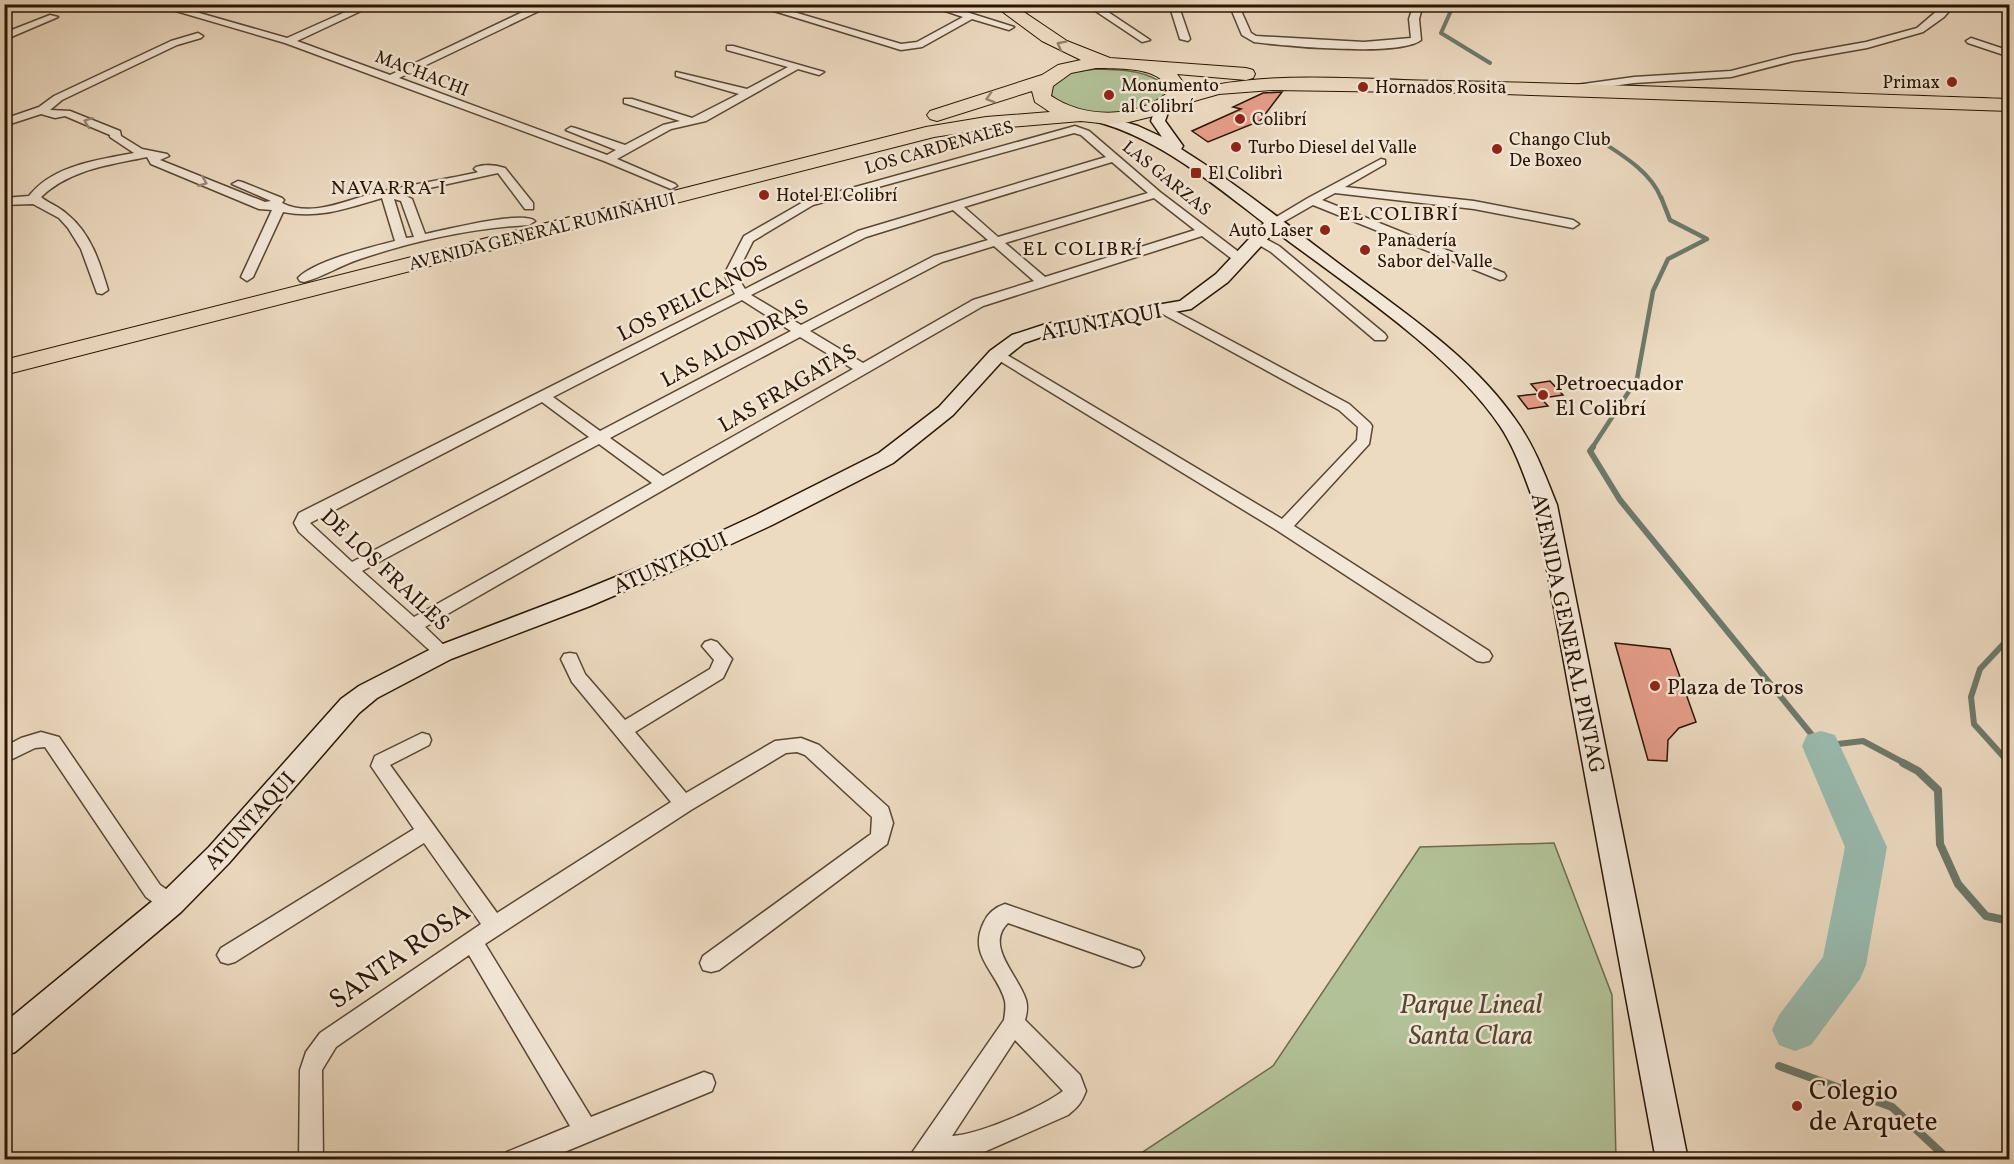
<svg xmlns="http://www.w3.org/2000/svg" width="2014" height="1164" font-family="Vollkorn,serif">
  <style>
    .green { fill: #b2c197; stroke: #6e6b4d; stroke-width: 1.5 }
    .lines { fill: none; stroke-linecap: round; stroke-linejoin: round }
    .stream-far3 { stroke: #6d796a; stroke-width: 4 }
    .stream-far2 { stroke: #6d796a; stroke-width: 4.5 }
    .stream-far1 { stroke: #6d796a; stroke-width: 6 }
    .stream { stroke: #6d796a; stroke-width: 8 }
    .river { fill: #99bbaf; fill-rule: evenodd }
    .building { fill: #e69d8a; stroke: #2a1503; stroke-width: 1.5 }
    .street-casing { stroke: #5a4632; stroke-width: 3 }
    .secondary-casing { stroke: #2a1503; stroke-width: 3 }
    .highway-casing { stroke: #2a1503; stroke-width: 2 }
    .street { fill: #f3e7d7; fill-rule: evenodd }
    .secondary { fill: #f3e7d7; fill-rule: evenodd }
    .highway { fill: #ecdac1; fill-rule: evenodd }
    .oneway { stroke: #95816c }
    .oneway2 { stroke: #998878 }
    .poi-dot { fill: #8f2418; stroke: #f3e7d7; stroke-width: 2 }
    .labels { text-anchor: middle; stroke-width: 5; stroke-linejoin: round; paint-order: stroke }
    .far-street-label { font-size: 18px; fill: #2a1503; stroke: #f3e7d7 }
    .far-poi-label { font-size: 18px; fill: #2a1503; stroke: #f3e7d7; text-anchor: start }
    .far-neighbourhood-label { font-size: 20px; letter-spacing: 1.5px; fill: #2a1503; stroke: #f3e7d7 }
    .street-label { font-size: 22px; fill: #2a1503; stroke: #f3e7d7 }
    .poi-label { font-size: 22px; fill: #2a1503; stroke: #f3e7d7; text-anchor: start }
    .near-street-label { font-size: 27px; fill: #2a1503; stroke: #f3e7d7 }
    .near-park-label { font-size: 27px; font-style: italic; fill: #53492f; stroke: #f3e7d7 }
    .near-poi-label { font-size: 27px; fill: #2a1503; stroke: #f3e7d7; text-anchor: start }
  </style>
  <rect width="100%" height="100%" fill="#ecdac1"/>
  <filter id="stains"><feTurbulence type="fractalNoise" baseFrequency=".00333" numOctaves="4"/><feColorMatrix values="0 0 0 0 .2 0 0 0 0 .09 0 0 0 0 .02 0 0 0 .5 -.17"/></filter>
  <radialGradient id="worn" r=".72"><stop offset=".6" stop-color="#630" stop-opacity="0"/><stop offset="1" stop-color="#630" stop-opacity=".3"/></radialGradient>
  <path class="green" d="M1096,69C1121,70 1146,69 1166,86L1165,96C1158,100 1151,105 1144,107C1116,118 1073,115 1050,94L1053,83L1071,72Z
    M1554,843L1612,995L1616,1159H1132L1273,1066L1420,847Z"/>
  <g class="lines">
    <path class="stream-far3" d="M1454,4L1441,33L1490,63
      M1590,134C1615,151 1650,169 1661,198"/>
    <path class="stream-far2" d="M1592,448L1637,379L1653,291L1668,259L1707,239L1670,220L1661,197"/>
    <path class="stream-far1" d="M1593,447L1590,451L1620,500L1821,746L1863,741L1906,764
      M2010,637L1980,669L1971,697L1974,724L2010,764"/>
    <path class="stream" d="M1903,763L1918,771L1938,790L1940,844L1958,884L1986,916L2010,921
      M1779,1066L1892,1107L1949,1160"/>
    <path class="river" d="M1821,731L1835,735L1887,847L1866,965L1860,979L1811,1045L1795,1051L1779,1045L1772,1030L1779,1015L1823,957L1845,847L1802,746L1807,735Z"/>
  </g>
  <path class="building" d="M1282,92L1260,121L1208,142L1192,131L1241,109L1233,107L1263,93Z
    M1550,381L1563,395L1543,398L1531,384Z
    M1537,394L1548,406L1528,409L1518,396Z
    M1615,643L1670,649L1696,722L1679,728L1668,740L1667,761L1648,760Z"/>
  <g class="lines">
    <g class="street-casing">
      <path id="street" d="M152,4H168L287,38L363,4H376L297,41L390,75L533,7H539V11L399,78L607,155L616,150L566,130L571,127L575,128L625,145L663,125L680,121L624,103V99H632L692,118L739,94L676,76V72L747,89L788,67L727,50V46H733L824,72L819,75L798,69L706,121L671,129L617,159L675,184L677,186L671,189L604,161L285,43Z
        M751,4H767L901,44L917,42L963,17L925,4H941L1014,27L1009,30L972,19L922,47L901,50Z
        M1085,4H1096L1150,40L1142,42Z
        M1169,4H1178L1190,39L1188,41L1180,39Z
        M1229,4H1238L1251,33L1256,36L1364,42L1411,38L1409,19L1414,4H1423L1419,19L1421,40C1399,57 1285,46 1254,42L1242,35Z
        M1945,4H1955L1944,17L1923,32L1867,48L1793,61L1731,77L1634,83L1576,91L1571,88L1576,85L1634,77L1731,71L1793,55L1866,42L1917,28Z
        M50,15L58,17L4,40V33Z
        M198,33L203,36L201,38L177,45L62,100L50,110L70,111L120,131L121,136L142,149L167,154L169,156L160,160L265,202L271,201L232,184L238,181L242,182L282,198L284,200L282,203C312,218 346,200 375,193C408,185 442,180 475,173L478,172L474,169L476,167C485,164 496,165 505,168L533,203V209H525L498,173L402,194L412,199L425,234C444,230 523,210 535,221L529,225C472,228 414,241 360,259C341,265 323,277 304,282L300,281L298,278C314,261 371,247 395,241L382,198C348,208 320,219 283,212L253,277L247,281L241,277L272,210L259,209L151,164L147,157C109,165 71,169 41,197C48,203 60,207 68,215C91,234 100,263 108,290L102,294L97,293L81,249L68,228L59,218L33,204L4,205V198L29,196C53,165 98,160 134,153L110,137V135L65,116L55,118L41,114L4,126V119L39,107L54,96L171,41ZM394,199L401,201L414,237L406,238Z
        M1971,38L2010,51V57L1968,43L1966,41Z
        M1075,126L1089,131L1160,192L1244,256L1246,259L1244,262H1236L1202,236L983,306L425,627L452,653L449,657L443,659L437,657L299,532L294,523L299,513L735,294L726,278V271L744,236L805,201ZM1074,133L1081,135L1106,157L858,231L745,289L738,278V271L753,241L813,205ZM1112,162L1148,193L998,237L964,207ZM1154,198L1195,230L1045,277L1005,243ZM953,210L988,240L934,256L801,325L751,295L866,237ZM994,246L1034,281L973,300L863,363L810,331L942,262ZM742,300L791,331L600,431L553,397ZM800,337L853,369L663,476L610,438ZM542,402L589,437L352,562L310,523ZM599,444L652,483L414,617L362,571Z
        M1381,159L1385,160V164L1345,187L1474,201L1573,220L1579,224L1573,228L1474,209L1335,193L1322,200L1504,273L1506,276L1504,279L1500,280L1313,205L1278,225H1270L1268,222L1308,198Z
        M1258,235L1279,246L1385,334L1387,337L1385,340H1375L1271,252L1254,242L1252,239Z
        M1164,305L1349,404L1370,423L1372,426L1369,444L1294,526L1489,651L1492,656L1489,661L1483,662L1477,661L1278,531L990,355L992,352H1002L1282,519L1357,440L1358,427L1339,410L1159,312L1157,309Z
        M711,640L717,642L732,659L723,678L635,732L686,793L775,741L801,738L819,745L888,807L893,823L887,844L719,970L711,972L703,970L700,963L703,956L871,834L872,817L805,755L797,752L786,753L691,810L485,944L591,1117L704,1072L712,1075L715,1083L712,1091L545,1160H503L507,1152L570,1126L469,955L336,1047L322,1070L323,1160H299L300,1070L306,1052L320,1033L481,924L424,843L235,962L228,964L221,962L217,955L221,948L414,829L371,766L375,756L422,733L429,735L431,740L429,745L390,765L497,913L671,802L572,682L561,659L564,654L570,653L576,654L585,674L625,720L710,669L714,660L702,646L705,642Z
        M41,732L59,737L160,885L178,897L181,903L178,909C165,914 156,904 146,897L45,747L35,748L4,763V747L21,738Z
        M1005,904L1140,951L1144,958L1140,965L1133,967L1008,923C984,946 1019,976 1026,1000C1028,1007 1027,1013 1025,1020L1080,1075L1086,1091C1082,1102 1078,1107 1068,1115L975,1156L957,1160H907L1004,1020C1005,1014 1006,1007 1005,1001C997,971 967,956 984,922C988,913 996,907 1005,904ZM1015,1040L1063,1091C1042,1107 979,1135 952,1136Z"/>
    </g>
    <g class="secondary-casing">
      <path id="secondary" d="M1163,103L1170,107L1165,121L1183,146L1181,149C1237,184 1289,226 1342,266C1403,312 1471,356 1515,419C1534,445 1545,475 1557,505L1688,1160H1656L1535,505C1525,478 1516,450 1500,426C1451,353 1345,284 1275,231L1228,282L1191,309L1050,334L1024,343L1004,359L953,415L893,463L772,525L688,564L590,606L451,659L377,698L359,713L229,863L181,912L15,1052L4,1056V1023L161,894L209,847L341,699L359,686L435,647L574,594L672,554L756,515L879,453L939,407L990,351L1012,335L1046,324L1180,301L1216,274L1264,223C1212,183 1159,138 1094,121L1092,118L1099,114L1138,126L1162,137L1151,121L1156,107Z"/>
    </g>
    <g class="highway-casing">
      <path id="highway" d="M992,4H1012L1067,41L1110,58L1246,68L1253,70L1255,74L1253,78L1246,80L1177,74L1185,85V92C1264,69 1360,80 1442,81C1631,84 1820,93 2010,99V111L1474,93L1273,90L1219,94L1173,107L1154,116L1129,122L1109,124L1081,121L986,129L934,137L4,375V360L926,127L986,117L1050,112L1035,102L1032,91L937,121L930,119L927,115L930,111L1042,75L1058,65L1081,60L1042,41ZM1096,68C1116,69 1154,66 1166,85V94C1134,119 1084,118 1051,96L1053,86L1071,73Z"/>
    </g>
    <use href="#street" class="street"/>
    <use href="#secondary" class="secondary"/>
    <use href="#highway" class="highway"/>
  </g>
  <defs><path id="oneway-chevron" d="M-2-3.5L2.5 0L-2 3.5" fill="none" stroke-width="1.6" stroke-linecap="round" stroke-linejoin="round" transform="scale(1.5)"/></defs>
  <g class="oneway">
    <use href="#oneway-chevron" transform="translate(1061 45) rotate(-153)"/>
    <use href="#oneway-chevron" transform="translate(990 98) rotate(163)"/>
  </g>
  <g class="oneway2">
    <use href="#oneway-chevron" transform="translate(88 122) rotate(-159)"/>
    <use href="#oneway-chevron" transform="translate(203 182) rotate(22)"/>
  </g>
  <g class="poi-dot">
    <circle cx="1952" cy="82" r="6"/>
    <circle cx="1363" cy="87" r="6"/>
    <circle cx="1109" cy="95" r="6"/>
    <circle cx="1240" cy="119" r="6"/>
    <circle cx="1236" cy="147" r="6"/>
    <circle cx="1497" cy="149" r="6"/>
    <rect x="1190" y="167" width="12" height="12" rx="3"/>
    <circle cx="764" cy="195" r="6"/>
    <circle cx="1325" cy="230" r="6"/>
    <circle cx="1365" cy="250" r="6"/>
    <circle cx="1543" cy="395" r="6"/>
    <circle cx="1655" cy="686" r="6"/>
    <circle cx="1797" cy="1106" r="6"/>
  </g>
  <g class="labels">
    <g class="far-street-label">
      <text transform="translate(422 73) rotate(21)" y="6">MACHACHI</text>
      <text transform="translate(939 147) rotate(-16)" y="6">LOS CARDENALES</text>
      <text transform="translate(1167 178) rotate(39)" y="6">LAS GARZAS</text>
      <text transform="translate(542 231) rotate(-14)" y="6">AVENIDA GENERAL RUMIÑAHUI</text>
    </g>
    <g class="far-poi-label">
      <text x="1940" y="88" text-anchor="end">Primax</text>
      <text x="1121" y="91">Monumento<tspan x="1121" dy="21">al Colibrí</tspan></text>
      <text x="1375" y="93">Hornados Rosita</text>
      <text x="1252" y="125">Colibrí</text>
      <text x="1509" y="145">Chango Club<tspan x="1509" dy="21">De Boxeo</tspan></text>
      <text x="1248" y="153">Turbo Diesel del Valle</text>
      <text x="1208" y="179">El Colibrì</text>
      <text x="776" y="201">Hotel El Colibrí</text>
      <text x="1313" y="236" text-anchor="end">Auto Laser</text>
      <text x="1377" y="246">Panadería<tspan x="1377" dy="21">Sabor del Valle</tspan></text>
    </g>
    <g class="far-neighbourhood-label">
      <text x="389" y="194">NAVARRA I</text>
      <text x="1399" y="220">EL COLIBRÍ</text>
      <text x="1083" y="255">EL COLIBRÍ</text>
    </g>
    <g class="street-label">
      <text transform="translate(692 297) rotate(-27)" y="8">LOS PELICANOS</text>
      <text transform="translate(1101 321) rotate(-11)" y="8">ATUNTAQUI</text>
      <text transform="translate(734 342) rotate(-28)" y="8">LAS ALONDRAS</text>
      <text transform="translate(787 387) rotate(-30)" y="8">LAS FRAGATAS</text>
      <text transform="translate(670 562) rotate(-24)" y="8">ATUNTAQUI</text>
      <text transform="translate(386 569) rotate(43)" y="8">DE LOS FRAILES</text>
      <text transform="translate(1569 633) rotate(78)" y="8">AVENIDA GENERAL PINTAG</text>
      <text transform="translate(249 820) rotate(-48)" y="8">ATUNTAQUI</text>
    </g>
    <g class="poi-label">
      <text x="1555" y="390">Petroecuador<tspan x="1555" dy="25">El Colibrí</tspan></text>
      <text x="1667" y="694">Plaza de Toros</text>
    </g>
    <g class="near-street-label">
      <text transform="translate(399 955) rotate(-35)" y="9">SANTA ROSA</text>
    </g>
    <g class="near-park-label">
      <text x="1471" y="1013">Parque Lineal<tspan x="1471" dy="31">Santa Clara</tspan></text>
    </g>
    <g class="near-poi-label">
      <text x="1809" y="1099">Colegio<tspan x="1809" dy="31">de Arquete</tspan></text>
    </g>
  </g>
  <rect width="2014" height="1164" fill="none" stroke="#ecdac1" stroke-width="24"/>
  <rect x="6" y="6" width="2002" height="1152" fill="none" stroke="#2a1503" stroke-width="3"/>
  <rect x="12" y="12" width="1990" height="1140" fill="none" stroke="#2a1503" stroke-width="1.5"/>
  <rect width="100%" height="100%" filter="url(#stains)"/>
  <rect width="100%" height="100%" fill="url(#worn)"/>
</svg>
